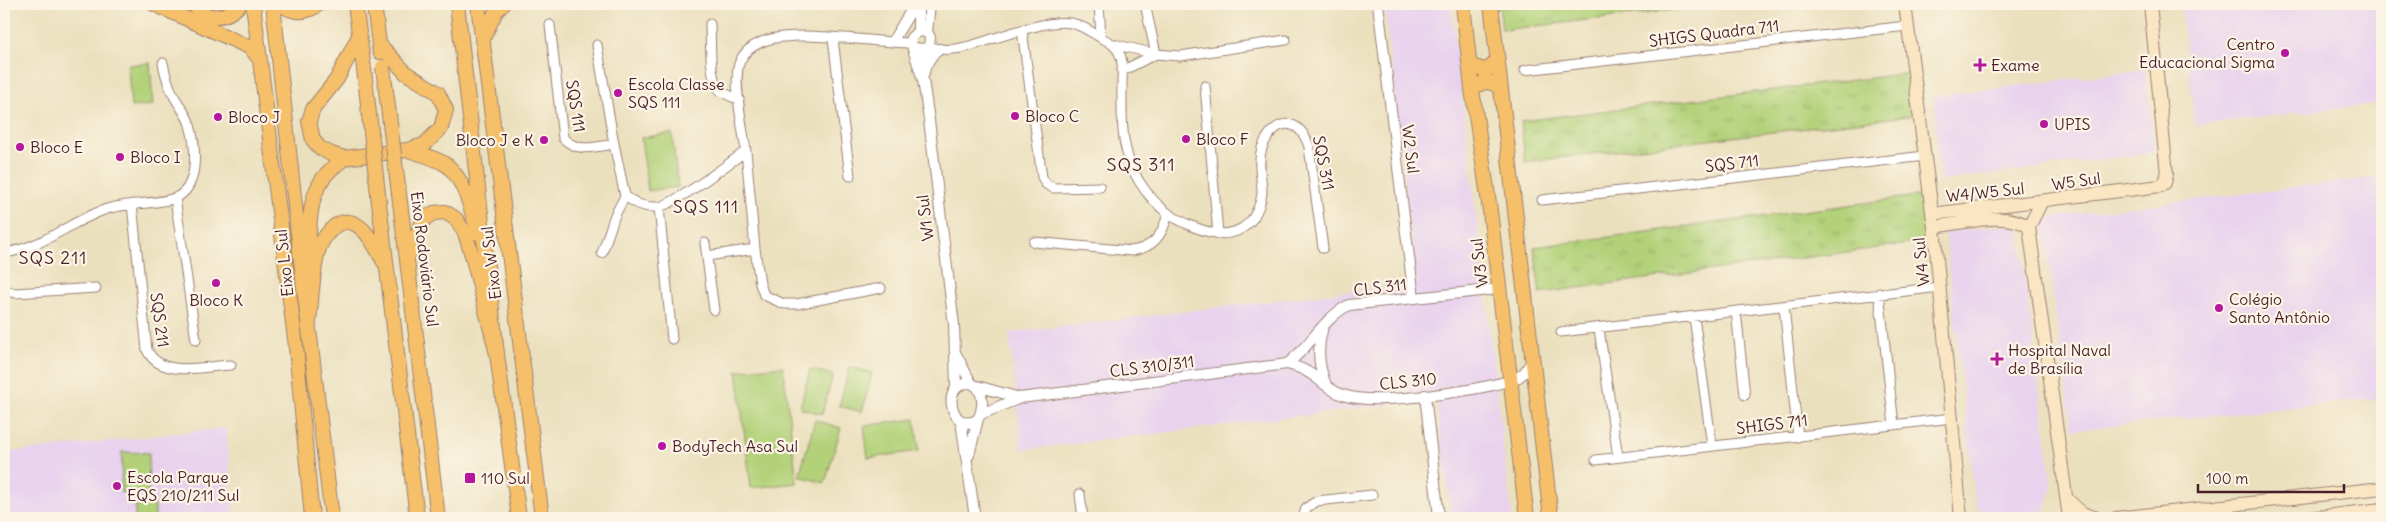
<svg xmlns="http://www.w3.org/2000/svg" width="2386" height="522" font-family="Delius,sans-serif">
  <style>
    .built { fill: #e8d2ee }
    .grass { fill: url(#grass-tufts); stroke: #7e7852 }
    .pitch { fill: #b2d179; stroke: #7e7852 }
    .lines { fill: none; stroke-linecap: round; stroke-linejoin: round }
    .minor-casing { stroke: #9a8074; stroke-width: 11 }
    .tertiary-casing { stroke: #9a8074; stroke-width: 12 }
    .secondary-casing { stroke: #9a8074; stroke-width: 14 }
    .primary-casing { stroke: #9a8074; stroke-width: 16 }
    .trunk-casing { stroke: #9a8074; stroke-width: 16 }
    .minor { stroke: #fff; stroke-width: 9 }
    .tertiary { stroke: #fff; stroke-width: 10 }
    .secondary { stroke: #fbe6c4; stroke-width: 12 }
    .primary { stroke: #f6c06b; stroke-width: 14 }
    .trunk { stroke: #f6c06b; stroke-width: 14 }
    .trunk-bridge-casing { stroke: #9a8074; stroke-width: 16; stroke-linecap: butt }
    .trunk-bridge { stroke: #f6c06b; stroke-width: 14 }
    .poi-dot { fill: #b5179e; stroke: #fcf5e5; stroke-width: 2 }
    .labels { text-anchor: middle; stroke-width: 4.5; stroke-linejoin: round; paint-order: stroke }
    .street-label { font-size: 16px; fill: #4a1f2b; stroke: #fcf5e5 }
    .poi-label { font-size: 16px; fill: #4a1f2b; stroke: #fcf5e5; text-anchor: start }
    .neighbourhood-label { font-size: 18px; letter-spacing: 1px; fill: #4a1f2b; stroke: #fcf5e5 }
  </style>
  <defs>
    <pattern id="grass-tufts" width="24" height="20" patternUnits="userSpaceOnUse" patternTransform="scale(1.25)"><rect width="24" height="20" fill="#b2d179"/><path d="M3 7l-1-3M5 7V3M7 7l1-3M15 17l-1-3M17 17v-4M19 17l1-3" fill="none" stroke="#9bb369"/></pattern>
  </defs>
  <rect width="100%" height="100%" fill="#fcf5e5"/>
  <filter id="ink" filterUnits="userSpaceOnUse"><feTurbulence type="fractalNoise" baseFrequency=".02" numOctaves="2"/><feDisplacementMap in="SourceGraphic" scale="10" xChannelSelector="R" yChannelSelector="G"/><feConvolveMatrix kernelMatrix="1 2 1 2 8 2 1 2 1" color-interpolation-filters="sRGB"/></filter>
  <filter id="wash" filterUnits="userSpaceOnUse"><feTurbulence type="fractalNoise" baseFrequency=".0096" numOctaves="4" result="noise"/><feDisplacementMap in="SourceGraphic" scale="20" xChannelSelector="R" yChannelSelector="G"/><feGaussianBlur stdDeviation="1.12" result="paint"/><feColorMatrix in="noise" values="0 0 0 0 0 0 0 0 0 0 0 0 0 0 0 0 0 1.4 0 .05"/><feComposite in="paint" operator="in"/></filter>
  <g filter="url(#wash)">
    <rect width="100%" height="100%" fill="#ebe0be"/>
    <path class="built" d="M1384,4H1451L1512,518H1451L1436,399L1022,450L1009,333L1416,283Z
      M2181,4H2382V103L2195,125Z
      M2145,70L2155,152L1940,181L1934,96Z
      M2382,177V398L2072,430L2043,218Z
      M2018,224L2052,487L2045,511L2037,518H1996L1976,507L1945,232Z
      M226,428L234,518H4V453Z"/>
    <path class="grass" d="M1499,4H1726L1502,30Z
      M1910,73L1915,115L1525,162L1521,121Z
      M1924,195L1930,241L1540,293L1534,247Z"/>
    <path class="pitch" d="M150,63L153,105L131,107L128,65Z
      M672,133L678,187L648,191L641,138Z
      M783,366L797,483L751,488L737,371Z
      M850,367L872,373L862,412L839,406Z
      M810,369L833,375L822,414L800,408Z
      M915,419L919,451L868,458L864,426Z
      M815,420L841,428L825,483L799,476Z
      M122,452L149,453L148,494L121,493Z
      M155,504V518H135V506Z"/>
  </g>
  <g filter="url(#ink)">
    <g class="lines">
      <g class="minor-casing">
        <path id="minor" d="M1099,4L1101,38
          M1145,4L1156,54
          M710,24C711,41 709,75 718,88C723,94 732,97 739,99
          M550,25L563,138C577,153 595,147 614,144L597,45
          M1022,30L1042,177L1046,184L1053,188L1100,187
          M833,39L850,176
          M1113,44L1156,54L1180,56L1286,40
          M935,48C951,52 967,47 983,42C1005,35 1049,19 1071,23C1081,25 1090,31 1098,36C1103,39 1110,41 1114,46C1125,56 1122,71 1122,85C1122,105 1121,126 1125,145C1131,178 1155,210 1185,223C1208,234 1235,242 1253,218C1258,210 1261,203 1262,193C1262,178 1257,163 1262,148C1273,119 1299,114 1309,147L1323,248
          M1525,70L1907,26
          M1122,71L1156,54
          M1205,86L1218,234
          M746,151L755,249L760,284L764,295L784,304H797L881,288
          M625,196C635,203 643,208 657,207C674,206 729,163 746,151C743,131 733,81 739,64C743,51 755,44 767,40C802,30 872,42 911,43
          M175,198L196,340
          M1542,200L1925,156
          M132,204L147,350C161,379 204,366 231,365
          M659,207L672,339
          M4,242L5,253
          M1034,242L1132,251C1154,247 1162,236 1168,214
          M705,243L714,310
          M4,253C45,247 67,223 104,210C125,202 156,205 175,198C200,188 196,146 190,125C187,114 179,106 174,96C168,85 165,74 163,63
          M602,253L615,215L625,196L614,144
          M707,256L755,249
          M4,290L15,293L96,288
          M1879,293L1894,425
          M1784,307L1798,437
          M1736,311L1745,395
          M1694,317L1712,446
          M1599,329L1618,457
          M1561,332L1940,287
          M1596,460L1952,418
          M1080,494L1083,518
          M1303,518L1306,508L1317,501L1372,495"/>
      </g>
      <g class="tertiary-casing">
        <path id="tertiary" d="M1378,4L1414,298
          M918,31V4
          M927,32L930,4
          M895,37L915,4
          M914,48L924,49L929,47L930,37L927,32L918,31L911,38V43L923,80L929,120L954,325L956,387
          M926,65L933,54L940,49
          M923,76L926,65L924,49
          M1322,331C1317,349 1319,368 1326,385
          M956,354L971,383
          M1287,364C1310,347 1323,318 1349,305L1499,289
          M971,383C985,389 984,408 978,419C953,437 937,382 971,383Z
          M977,386L1020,398
          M1425,395L1439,518
          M981,414L1020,398L1287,364C1295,366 1304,369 1311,374C1322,381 1330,391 1343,395C1377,407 1479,390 1516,379L1525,372L1532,361
          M961,421L975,518
          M969,455L978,419"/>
      </g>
      <g class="secondary-casing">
        <path id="secondary" d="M1905,4L1934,227L1961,518
          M2041,203L2029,227L2069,518
          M1932,214L2161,186L2165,183L2167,174L2150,4
          M1934,227C1960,224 2007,210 2029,227
          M2067,499L2082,513L2097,518
          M2116,518L2382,488
          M2309,518L2382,509"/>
      </g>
      <g class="primary-casing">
        <path id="primary" d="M154,4L251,48L260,60
          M193,4C206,22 227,19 240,4
          M253,4L296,347L312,518
          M273,4L304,288L332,518
          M280,4C293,13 306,14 319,4
          M457,4L497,354L519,518
          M478,4L542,518
          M1463,4L1472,89L1489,203L1527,518
          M1491,4L1551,518
          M482,40L496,11L503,4
          M1470,65L1483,70L1490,68L1496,62
          M1472,89C1482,81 1489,80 1499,87
          M408,150C421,154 437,158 448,166C465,181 472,212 478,233
          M307,260C310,235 307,202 322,180C327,171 337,165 344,158"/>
      </g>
      <g class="trunk-casing">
        <path id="trunk" d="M355,4L364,69
          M374,4L380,52
          M359,36L337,79L313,109L309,121L313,140L320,148L331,154L344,158L408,150L424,145L441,128L446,110L438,93L406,73L379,44
          M400,202L438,518
          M379,203L417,518
          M408,256L424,219L434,213L445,212L456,219L465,233L472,255L497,354
          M309,321C312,298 312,270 319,248C322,240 329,231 335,226C359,210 375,246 384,262"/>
      </g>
      <use href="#minor" class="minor"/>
      <use href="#tertiary" class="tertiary"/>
      <use href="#secondary" class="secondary"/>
      <use href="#primary" class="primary"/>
      <use href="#trunk" class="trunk"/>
      <g class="trunk-bridge-casing">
        <path id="trunk-bridge" d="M383,67L400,202
          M364,69L379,203"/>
      </g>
      <use href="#trunk-bridge" class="trunk-bridge"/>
    </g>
  </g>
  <g class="poi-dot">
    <circle cx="2285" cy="53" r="5"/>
    <path d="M1977.5 57.5h5v5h5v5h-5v5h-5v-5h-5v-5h5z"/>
    <circle cx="618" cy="93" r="5"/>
    <circle cx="1015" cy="116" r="5"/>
    <circle cx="218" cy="117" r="5"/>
    <circle cx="2044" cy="124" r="5"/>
    <circle cx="1186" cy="139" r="5"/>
    <circle cx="544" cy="140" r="5"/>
    <circle cx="20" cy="147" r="5"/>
    <circle cx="120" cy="157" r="5"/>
    <circle cx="216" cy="283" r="5"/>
    <circle cx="2219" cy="308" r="5"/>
    <path d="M1994.5 351.5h5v5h5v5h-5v5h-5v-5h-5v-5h5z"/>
    <circle cx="662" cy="446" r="5"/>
    <rect x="464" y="472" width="12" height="12" rx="2.5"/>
    <circle cx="117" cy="486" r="5"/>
  </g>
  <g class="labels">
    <g class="street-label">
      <text transform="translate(1714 33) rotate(-7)" y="6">SHIGS Quadra 711</text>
      <text transform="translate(576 106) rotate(81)" y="6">SQS 111</text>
      <text transform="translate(1411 149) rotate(83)" y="6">W2 Sul</text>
      <text transform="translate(1324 163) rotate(79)" y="6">SQS 311</text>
      <text transform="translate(1732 163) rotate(-7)" y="6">SQS 711</text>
      <text transform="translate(2076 181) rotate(-8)" y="6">W5 Sul</text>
      <text transform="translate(1985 192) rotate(-6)" y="6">W4/W5 Sul</text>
      <text transform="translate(925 218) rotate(-97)" y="6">W1 Sul</text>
      <text transform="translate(425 259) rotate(83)" y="6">Eixo Rodoviário Sul</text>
      <text transform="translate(1921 262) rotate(-96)" y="6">W4 Sul</text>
      <text transform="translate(284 263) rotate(-96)" y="6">Eixo L Sul</text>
      <text transform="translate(491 263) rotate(-97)" y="6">Eixo W Sul</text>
      <text transform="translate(1479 263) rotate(-97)" y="6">W3 Sul</text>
      <text transform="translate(1380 287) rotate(-7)" y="6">CLS 311</text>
      <text transform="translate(160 320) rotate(82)" y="6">SQS 211</text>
      <text transform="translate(1152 366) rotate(-7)" y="6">CLS 310/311</text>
      <text transform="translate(1408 381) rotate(-6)" y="6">CLS 310</text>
      <text transform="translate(1772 424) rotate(-7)" y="6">SHIGS 711</text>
    </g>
    <g class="poi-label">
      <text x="2275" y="50" text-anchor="end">Centro<tspan x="2275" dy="18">Educacional Sigma</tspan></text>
      <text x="1991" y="71">Exame</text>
      <text x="628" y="90">Escola Classe<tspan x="628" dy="18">SQS 111</tspan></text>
      <text x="1025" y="122">Bloco C</text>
      <text x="228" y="123">Bloco J</text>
      <text x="2054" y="130">UPIS</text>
      <text x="1196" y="145">Bloco F</text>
      <text x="534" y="146" text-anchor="end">Bloco J e K</text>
      <text x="30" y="153">Bloco E</text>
      <text x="130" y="163">Bloco I</text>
      <text x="2229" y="305">Colégio<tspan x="2229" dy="18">Santo Antônio</tspan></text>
      <text x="216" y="306" text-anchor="middle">Bloco K</text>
      <text x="2008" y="356">Hospital Naval<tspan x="2008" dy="18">de Brasília</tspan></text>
      <text x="672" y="452">BodyTech Asa Sul</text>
      <text x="127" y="483">Escola Parque<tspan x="127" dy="18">EQS 210/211 Sul</tspan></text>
      <text x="481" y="484">110 Sul</text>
    </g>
    <g class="neighbourhood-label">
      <text x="1141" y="171">SQS 311</text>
      <text x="706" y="213">SQS 111</text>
      <text x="53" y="264">SQS 211</text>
    </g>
  </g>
  <rect width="2386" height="522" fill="none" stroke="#fcf5e5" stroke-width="20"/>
  <path d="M2198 484v8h146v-8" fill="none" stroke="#4a1f2b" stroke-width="2.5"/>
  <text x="2206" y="484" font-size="15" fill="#4a1f2b" stroke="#fcf5e5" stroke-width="4" paint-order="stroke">100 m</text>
</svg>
